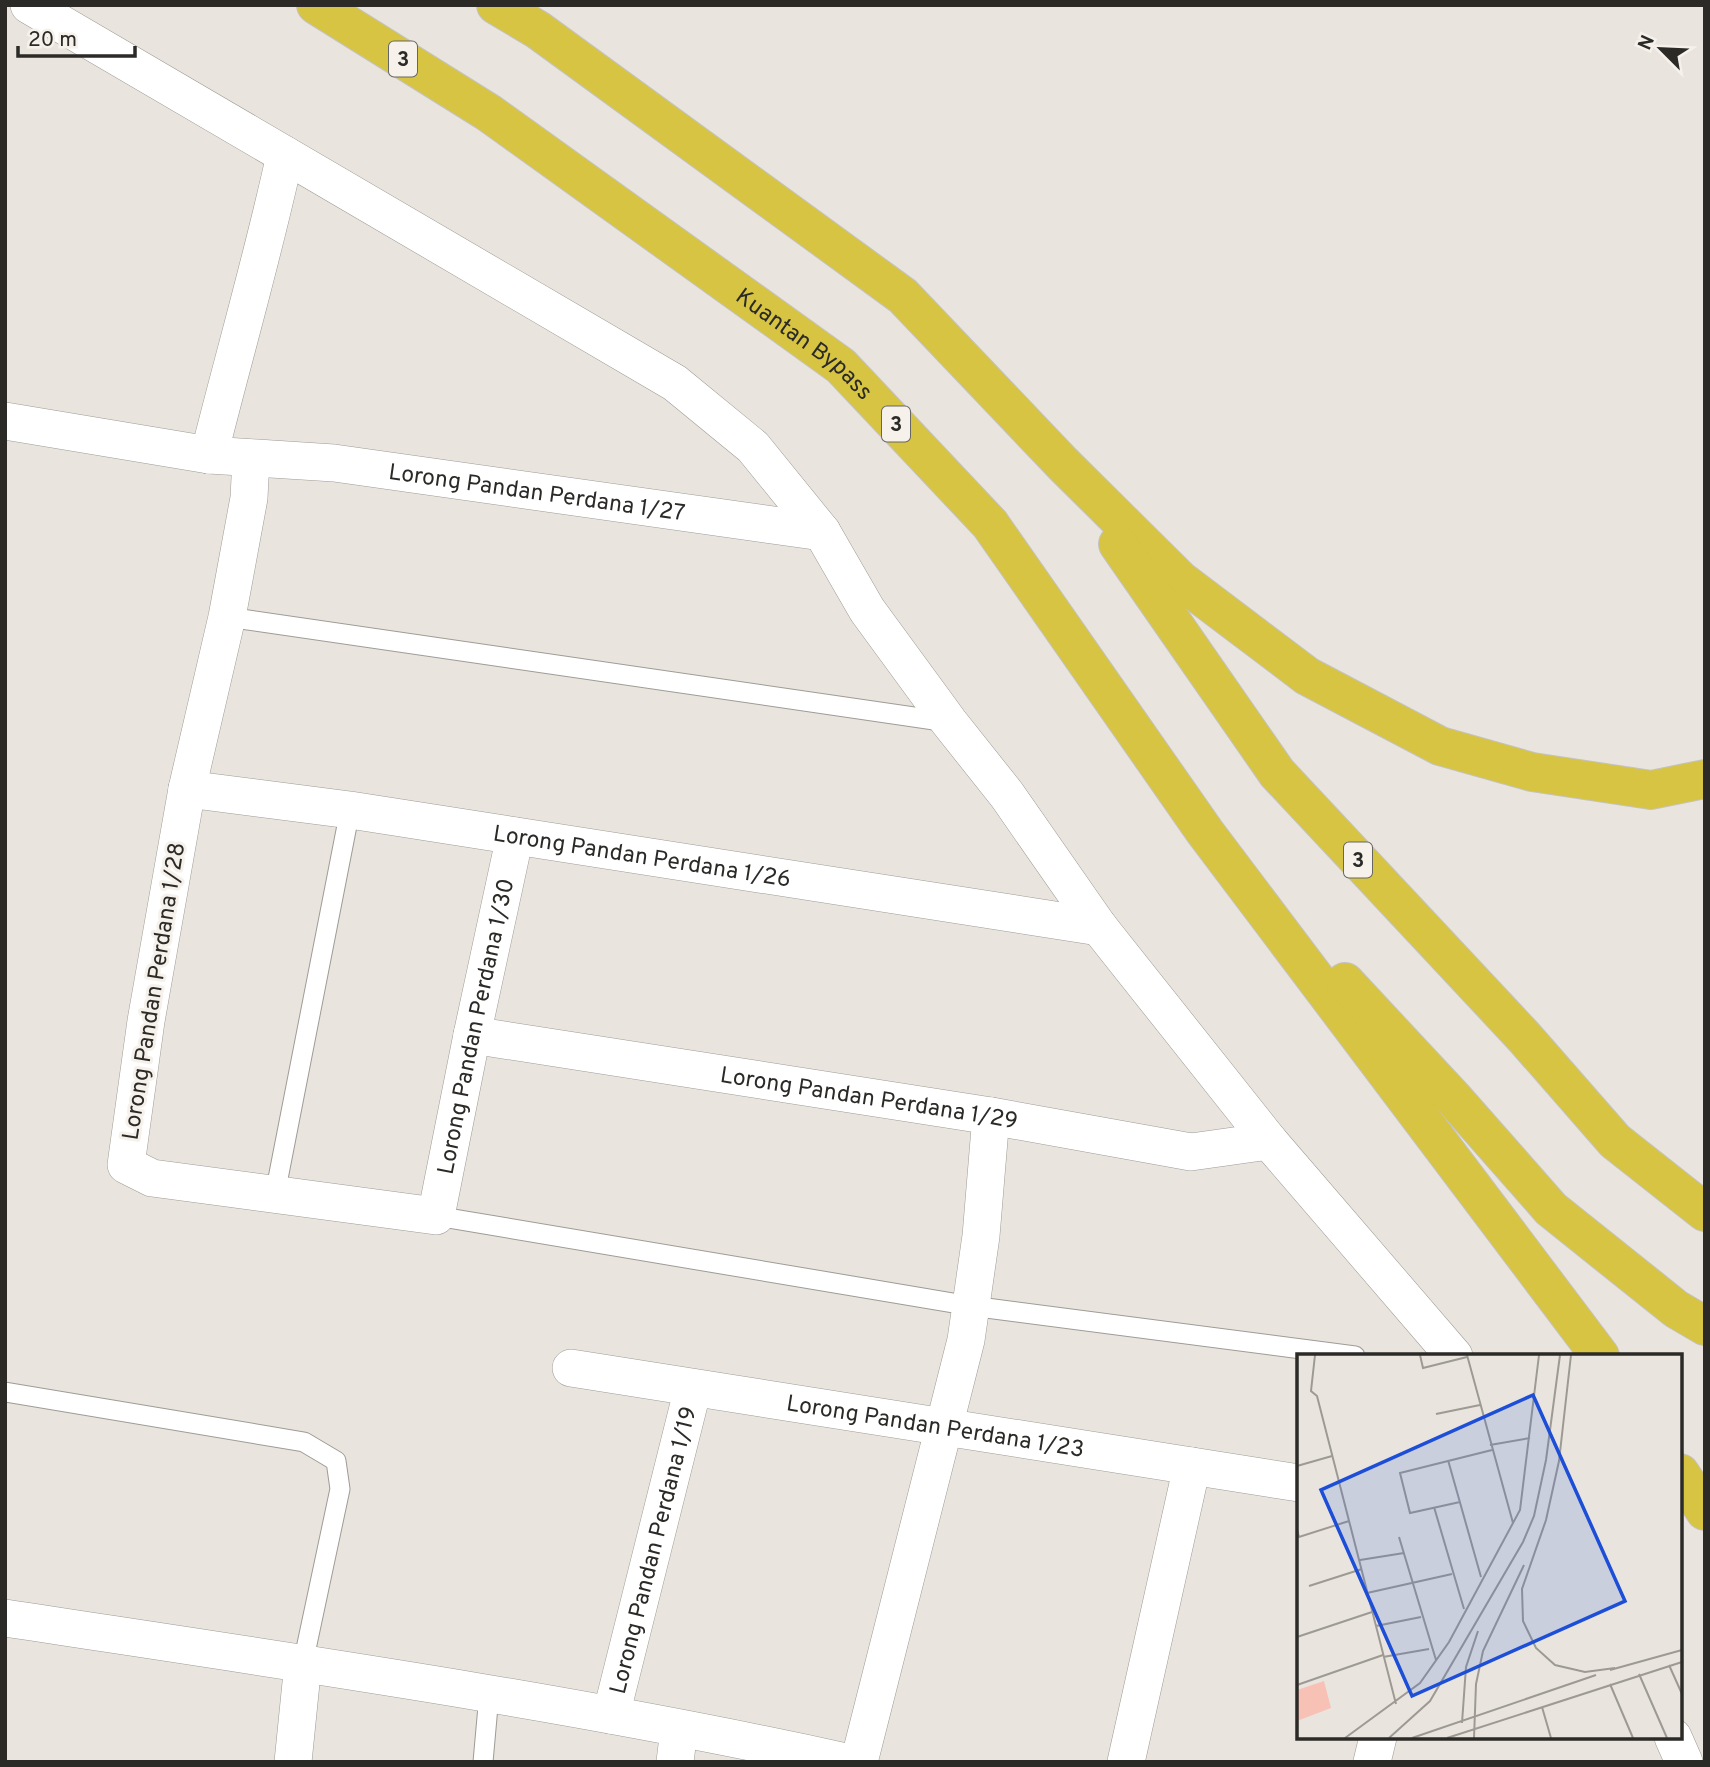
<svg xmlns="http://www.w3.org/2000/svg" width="1710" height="1767" font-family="Overpass,sans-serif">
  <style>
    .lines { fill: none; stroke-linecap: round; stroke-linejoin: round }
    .service-casing { stroke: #9f9b95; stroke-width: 21 }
    .minor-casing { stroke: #9f9b95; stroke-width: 38 }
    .trunk-casing { stroke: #c4c3c3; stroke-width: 40 }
    .service { stroke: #fff; stroke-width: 19 }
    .minor { stroke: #fff; stroke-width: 37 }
    .trunk { stroke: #d6c442; stroke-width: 38 }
    .labels { text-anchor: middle; stroke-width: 6; stroke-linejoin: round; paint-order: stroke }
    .shield { fill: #f6f2eb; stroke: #686662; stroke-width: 2 }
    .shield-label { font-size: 21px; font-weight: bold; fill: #2b2a27 }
    .street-label { font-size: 23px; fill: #2b2a27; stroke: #f6f2eb }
    .inset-road { fill: none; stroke: #9d9a95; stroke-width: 2 }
    .view { fill: #1d4ed8; fill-opacity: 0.15; stroke: #1d4ed8; stroke-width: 3.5 }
    .inset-edge { fill: none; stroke: #2b2a27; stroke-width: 3.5 }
  </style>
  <rect width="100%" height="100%" fill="#e9e5de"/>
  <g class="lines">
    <g class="service-casing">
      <path id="service" d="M227,617L948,722
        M275,1194L350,810
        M436,1216L971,1306L1355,1356
        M5,1392L304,1442L336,1461L340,1489L303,1663
        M483,1762L489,1695"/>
    </g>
    <g class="minor-casing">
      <g id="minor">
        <path d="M29,5L675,383L753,447L822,532L867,610L949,722L1007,795L1099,927L1269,1141L1454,1356"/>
        <path id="s1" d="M5,421L209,455L334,463L822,532"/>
        <path d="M209,455C234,355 263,256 285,155"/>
        <path id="s2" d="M251,458L249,498L227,617L187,789L146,1021L126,1165L152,1178L436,1216L472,1035L515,836"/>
        <path id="s3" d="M187,789L350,810L1099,927"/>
        <path id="s4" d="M472,1035L991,1116L1191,1152L1269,1141"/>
        <path id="s5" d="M571,1368L1299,1483"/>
        <path d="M5,1618C286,1661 568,1701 846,1762"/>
        <path id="s6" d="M611,1715L693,1388"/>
        <path d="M1673,1737L1684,1762"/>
        <path d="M293,1762L303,1663"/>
        <path d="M675,1762L679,1729"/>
        <path d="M859,1762L966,1340L981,1236L991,1116"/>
        <path d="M1126,1762L1192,1466"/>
        <path d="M1372,1762L1378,1737"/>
      </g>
    </g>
    <g class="trunk-casing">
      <g id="trunk">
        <path id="s7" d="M316,5L489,113L841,366L990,524L1205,832L1600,1356"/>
        <path d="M496,5L538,30L903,296L1063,464L1180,580L1307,676L1440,746L1532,772L1651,790L1705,779"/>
        <path d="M1118,544L1277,773L1524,1037L1615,1141L1705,1212"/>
        <path d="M1345,982L1455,1100L1551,1209L1676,1309L1705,1326"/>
        <path d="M1680,1473L1705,1511"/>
      </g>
    </g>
    <use href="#service" class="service"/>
    <use href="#minor" class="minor"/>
    <use href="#trunk" class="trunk"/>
  </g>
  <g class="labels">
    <g class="shield">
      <rect x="389" y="41.5" width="28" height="35" rx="5"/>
      <rect x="882" y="406.5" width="28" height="35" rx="5"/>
      <rect x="1344" y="842.5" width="28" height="35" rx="5"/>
    </g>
    <g class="shield-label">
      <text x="403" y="66">3</text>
      <text x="896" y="431">3</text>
      <text x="1358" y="867">3</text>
    </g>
    <g class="street-label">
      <text dy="8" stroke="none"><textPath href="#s7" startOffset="595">Kuantan Bypass</textPath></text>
      <text dy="8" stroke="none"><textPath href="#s1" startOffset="537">Lorong Pandan Perdana 1/27</textPath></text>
      <text dy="8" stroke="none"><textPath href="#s3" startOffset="460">Lorong Pandan Perdana 1/26</textPath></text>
      <text transform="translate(153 991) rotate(-81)" y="8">Lorong Pandan Perdana 1/28</text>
      <text dy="8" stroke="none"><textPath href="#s2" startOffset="1228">Lorong Pandan Perdana 1/30</textPath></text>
      <text dy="8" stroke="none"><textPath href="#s4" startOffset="402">Lorong Pandan Perdana 1/29</textPath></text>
      <text dy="8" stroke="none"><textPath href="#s5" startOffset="369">Lorong Pandan Perdana 1/23</textPath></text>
      <text dy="8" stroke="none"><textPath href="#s6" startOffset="170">Lorong Pandan Perdana 1/19</textPath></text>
    </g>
  </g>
  <g transform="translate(1297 1354)">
    <rect width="385" height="385" fill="#e9e5de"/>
    <path d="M27,327L34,354L0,367V336Z" fill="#f8c1b5"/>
    <path class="inset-road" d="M18,1L14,37L20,42L99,350M123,1L126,14L170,3M170,1L216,169M274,1L262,107L249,166L225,235L226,267L239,294L258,311L288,318L318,314M139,60L183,51M193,91L233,84M151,106L184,223M0,112L35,102M163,148L113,159L103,119L195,96M137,153L167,255M0,176L2,183L52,167M102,183L139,306M63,206L107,199M12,232L65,215M70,239L155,220M79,272L124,263M0,283L75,258M86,303L132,295M372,311L385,340M313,316L385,296M342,320L370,384M313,330L336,384M0,331L86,301M245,353L254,384M165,369L169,313L181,277M48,384L123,329L152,288L223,156L242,1M92,384L133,347L226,188L237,162L249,106L263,1M115,384L299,321M150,384L385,308M177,384L179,330L186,297L227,211"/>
    <path class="view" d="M236,41L328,247L115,342L24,136Z"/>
    <rect width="385" height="385" class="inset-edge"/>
  </g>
  <rect width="1710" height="1767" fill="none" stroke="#2b2a27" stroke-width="14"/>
  <g transform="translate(1661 49) rotate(294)" stroke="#f6f2eb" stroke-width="5" paint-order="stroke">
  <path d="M0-5L12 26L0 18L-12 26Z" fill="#2b2a27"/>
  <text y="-10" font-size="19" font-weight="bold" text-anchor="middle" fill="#2b2a27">N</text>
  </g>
  <path d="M18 46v10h117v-10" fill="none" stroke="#2b2a27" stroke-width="3.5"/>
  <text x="28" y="46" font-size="21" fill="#2b2a27" stroke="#f6f2eb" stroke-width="5" paint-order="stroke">20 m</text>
</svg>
